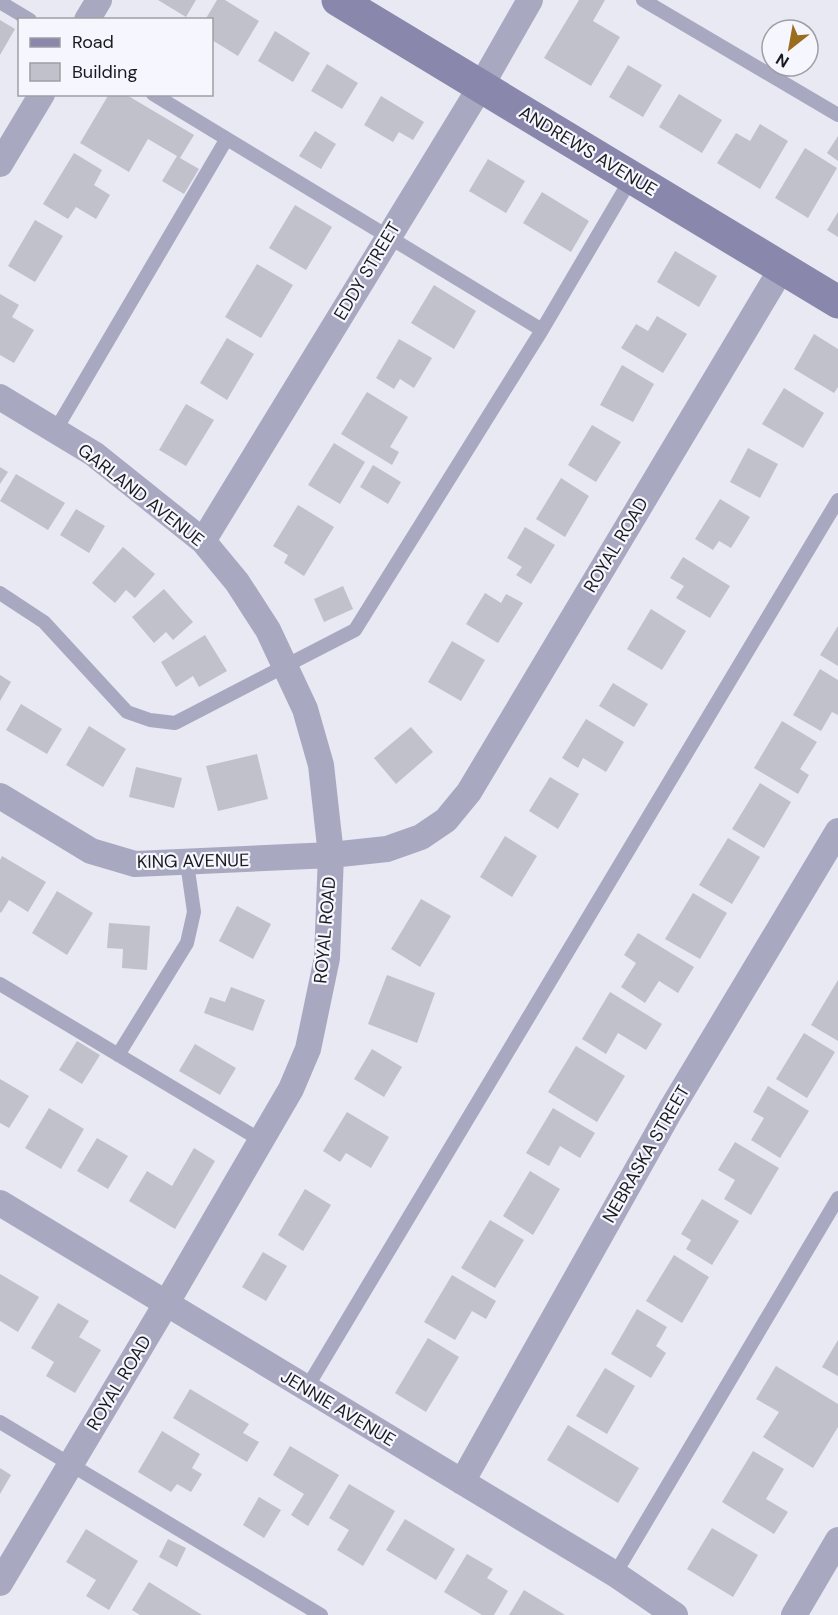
<svg xmlns="http://www.w3.org/2000/svg" width="838" height="1615" font-family="'DM Sans',sans-serif">
  <style>
    .building { fill: #c1c1cb }
    .lines { fill: none; stroke-linecap: round; stroke-linejoin: round }
    .lane { stroke: #a8a8c1; stroke-width: 14 }
    .street { stroke: #a8a8c1; stroke-width: 26 }
    .secondary { stroke: #8988ac; stroke-width: 33 }
    .labels { text-anchor: middle; stroke-width: 4.5; stroke-linejoin: round; paint-order: stroke }
    .street-label { font-size: 18px; fill: #1a1a1e; stroke: #f6f6fe }
  </style>
  <rect width="100%" height="100%" fill="#e8e9f3"/>
  <path class="building" d="M158,0H196L186,17Z
    M217,0H225L259,21L238,56L212,40V20H205Z
    M579,0H605L593,21L620,37L591,86L544,58Z
    M0,20L15,29L0,55Z
    M275,31L310,53L293,82L258,61Z
    M327,64L358,83L342,109L311,91Z
    M628,65L662,85L643,117L609,97Z
    M109,94H125L194,135L180,158L199,169L184,194L162,181L177,156L148,139L129,172L80,143Z
    M679,94L722,120L702,153L659,127Z
    M381,96L424,122L413,140L399,132L393,142L364,125Z
    M760,124L788,141L760,189L717,163L736,133L750,141Z
    M315,131L336,144L321,169L299,156Z
    M838,136V161L827,153Z
    M805,148L837,168L808,218L775,198Z
    M74,153L102,170L94,185L110,195L96,219L76,207L68,219L43,204Z
    M488,159L525,181L506,213L469,191Z
    M542,192L589,221L571,252L523,223Z
    M295,205L332,227L306,270L269,248Z
    M838,212V237L827,230Z
    M35,220L63,236L35,282L8,266Z
    M675,251L717,276L699,307L657,282Z
    M257,264L293,285L261,338L225,317Z
    M434,285L476,311L454,349L411,323Z
    M0,294L19,305L12,317L34,330L14,363L0,355Z
    M657,316L687,334L663,373L621,348L636,324L648,331Z
    M814,334L838,349V387L834,393L794,369Z
    M227,338L254,354L227,400L200,383Z
    M399,339L432,358L414,388L400,379L394,389L376,378Z
    M622,365L654,384L633,422L600,405Z
    M784,388L824,413L803,448L762,424Z
    M367,392L408,417L390,447L399,452L392,465L341,434Z
    M186,404L214,420L186,466L159,450Z
    M592,425L621,442L596,482L568,465Z
    M334,443L365,462L340,504L308,485Z
    M748,448L778,464L760,498L730,482Z
    M373,465L401,482L388,504L360,487Z
    M0,467L8,472L0,484Z
    M16,474L65,503L48,530L0,501Z
    M561,478L589,496L565,537L536,519Z
    M720,499L750,517L731,548L719,541L713,550L695,539Z
    M298,505L334,527L304,576L284,563L288,555L273,546Z
    M76,509L105,526L89,553L60,535Z
    M525,527L555,545L531,584L516,575L522,567L507,558Z
    M123,547L155,574L135,598L126,590L115,603L92,583Z
    M683,557L730,586L710,618L676,598L684,586L670,578Z
    M343,586L353,609L324,622L314,599Z
    M164,589L193,622L173,640L166,632L154,643L132,617Z
    M485,593L501,603L506,594L523,603L498,643L466,624Z
    M651,609L686,631L662,670L627,649Z
    M838,626V666L820,655Z
    M205,635L227,671L199,687L193,676L176,687L161,662Z
    M452,641L485,660L461,701L428,682Z
    M820,669L838,680V715L832,712L821,731L793,715Z
    M0,675L11,682L0,701Z
    M613,683L648,704L634,727L599,706Z
    M21,704L62,729L47,754L6,730Z
    M586,719L624,742L606,772L583,758L578,768L562,758Z
    M782,721L817,742L800,769L809,775L798,794L754,768Z
    M89,726L126,749L103,787L66,765Z
    M411,727L433,752L396,784L374,758Z
    M257,754L268,799L218,811L206,766Z
    M136,767L182,778L174,808L129,797Z
    M550,777L579,794L558,829L529,811Z
    M760,783L791,802L764,848L732,829Z
    M505,836L537,856L512,897L480,877Z
    M728,838L760,857L732,904L699,885Z
    M2,856L46,882L28,912L9,900L1,913L0,912V860Z
    M57,891L93,913L67,955L32,933Z
    M693,893L727,913L700,959L665,939Z
    M421,899L451,916L420,967L391,949Z
    M237,906L271,924L253,959L219,941Z
    M109,923L150,926L147,970L122,968L123,949L107,948Z
    M638,933L694,967L678,993L659,981L645,1003L621,987L636,963L624,955Z
    M387,975L435,993L417,1043L368,1024Z
    M838,980V1041L811,1025Z
    M231,987L265,1000L253,1031L204,1013L210,997L225,1002Z
    M610,992L662,1024L646,1050L618,1033L606,1054L582,1039Z
    M804,1033L835,1052L807,1098L776,1079Z
    M77,1041L100,1055L82,1084L59,1070Z
    M195,1044L236,1068L220,1095L179,1071Z
    M576,1046L625,1076L597,1122L548,1092Z
    M372,1049L402,1067L384,1097L354,1079Z
    M0,1079L29,1096L9,1128L0,1123Z
    M768,1086L809,1111L780,1158L751,1140L764,1118L753,1112Z
    M49,1108L84,1129L61,1169L25,1148Z
    M553,1108L595,1133L580,1158L560,1146L549,1166L526,1153Z
    M347,1112L389,1137L371,1168L346,1153L340,1162L323,1151Z
    M97,1138L128,1156L108,1189L77,1171Z
    M735,1142L779,1168L751,1215L724,1199L735,1180L718,1170Z
    M194,1148L215,1161L175,1229L129,1201L147,1171L172,1186Z
    M530,1171L560,1189L533,1235L503,1216Z
    M305,1189L331,1205L303,1251L278,1235Z
    M702,1199L739,1221L712,1265L686,1249L691,1240L681,1234Z
    M490,1220L524,1240L495,1288L461,1268Z
    M263,1252L287,1266L266,1301L242,1287Z
    M674,1255L709,1277L682,1323L646,1301Z
    M0,1274L39,1297L18,1332L0,1321Z
    M452,1275L496,1301L486,1319L472,1311L455,1340L424,1322Z
    M58,1303L89,1321L79,1337L101,1350L75,1393L46,1376L54,1362L31,1348Z
    M637,1309L667,1327L656,1346L666,1353L651,1378L611,1354Z
    M428,1338L459,1357L426,1412L395,1393Z
    M838,1340V1376L822,1367Z
    M776,1366L838,1404V1427L813,1468L763,1437L779,1412L756,1399Z
    M605,1368L635,1386L607,1434L576,1416Z
    M190,1389L249,1424L243,1433L259,1442L247,1462L173,1418Z
    M568,1425L639,1468L618,1503L547,1460Z
    M162,1431L200,1454L192,1468L202,1474L191,1492L177,1484L171,1492L138,1472Z
    M290,1446L339,1475L308,1526L291,1515L304,1494L273,1475Z
    M753,1451L784,1469L766,1499L788,1512L774,1534L722,1502Z
    M0,1468L11,1475L0,1494Z
    M349,1484L395,1511L363,1566L337,1550L349,1530L329,1518Z
    M259,1497L281,1510L264,1538L243,1525Z
    M405,1519L455,1549L436,1580L386,1550Z
    M712,1528L758,1555L733,1597L687,1569Z
    M86,1529L138,1561L109,1610L86,1596L96,1580L66,1562Z
    M168,1539L186,1548L177,1567L159,1557Z
    M467,1554L493,1569L487,1578L508,1591L494,1615H482L444,1592Z
    M149,1582L202,1615H140L132,1610Z
    M524,1590L565,1615H509Z"/>
  <g class="lines">
    <path class="lane" d="M643,0L838,115
      M0,2L30,20
      M153,94L542,330
      M55,431L226,140
      M0,593L44,622L127,712L150,720L175,723L355,630L542,330L632,177
      M0,984L262,1141
      M118,1055L187,943L194,912L187,863
      M306,1389L838,500
      M0,1422L321,1615
      M615,1574L838,1198"/>
    <path class="street" d="M87,20L99,0
      M0,164L42,94
      M0,397L94,454L203,541L237,582L268,630L305,709L321,765L331,855L327,958L308,1049L291,1089L166,1304L0,1583
      M203,541L481,86L530,0
      M0,796L91,851L135,864L331,855L387,849L421,837L446,820L469,792L782,268
      M0,1203L615,1574L675,1615
      M462,1482L670,1111L838,831
      M794,1615L838,1540"/>
    <path class="secondary" d="M338,0L838,302"/>
  </g>
  <g class="labels">
    <g class="street-label">
      <text transform="translate(588 151) rotate(31)" y="6">ANDREWS AVENUE</text>
      <text transform="translate(367 271) rotate(-59)" y="6">EDDY STREET</text>
      <text transform="translate(141 495) rotate(38)" y="6">GARLAND AVENUE</text>
      <text transform="translate(616 545) rotate(-59)" y="6">ROYAL ROAD</text>
      <text transform="translate(193 861) rotate(-1)" y="6">KING AVENUE</text>
      <text transform="translate(325 930) rotate(-85)" y="6">ROYAL ROAD</text>
      <text transform="translate(646 1154) rotate(-60)" y="6">NEBRASKA STREET</text>
      <text transform="translate(119 1383) rotate(-59)" y="6">ROYAL ROAD</text>
      <text transform="translate(338 1408) rotate(31)" y="6">JENNIE AVENUE</text>
    </g>
  </g>
  <rect x="18" y="18" width="195" height="78" fill="#f6f6fe" stroke="#9e9ea4" stroke-width="1.5"/>
  <rect x="30" y="38" width="30" height="9" fill="#8988ac" stroke="#9e9ea4" stroke-width="1.5"/>
  <text x="72" y="48" font-size="18" fill="#1a1a1e">Road</text>
  <rect x="30" y="63" width="30" height="18" fill="#c1c1cb" stroke="#9e9ea4" stroke-width="1.5"/>
  <text x="72" y="78" font-size="18" fill="#1a1a1e">Building</text>
  <g transform="translate(790 48) rotate(211)"><circle r="28" fill="#f6f6fe" stroke="#9e9ea4" stroke-width="1.5"/>
  <path d="M0-4.5L10 22L0 15L-10 22Z" fill="#9b6d1e"/>
  <text y="-9" font-size="16" font-weight="bold" text-anchor="middle" fill="#1a1a1e">N</text>
  </g>
</svg>
